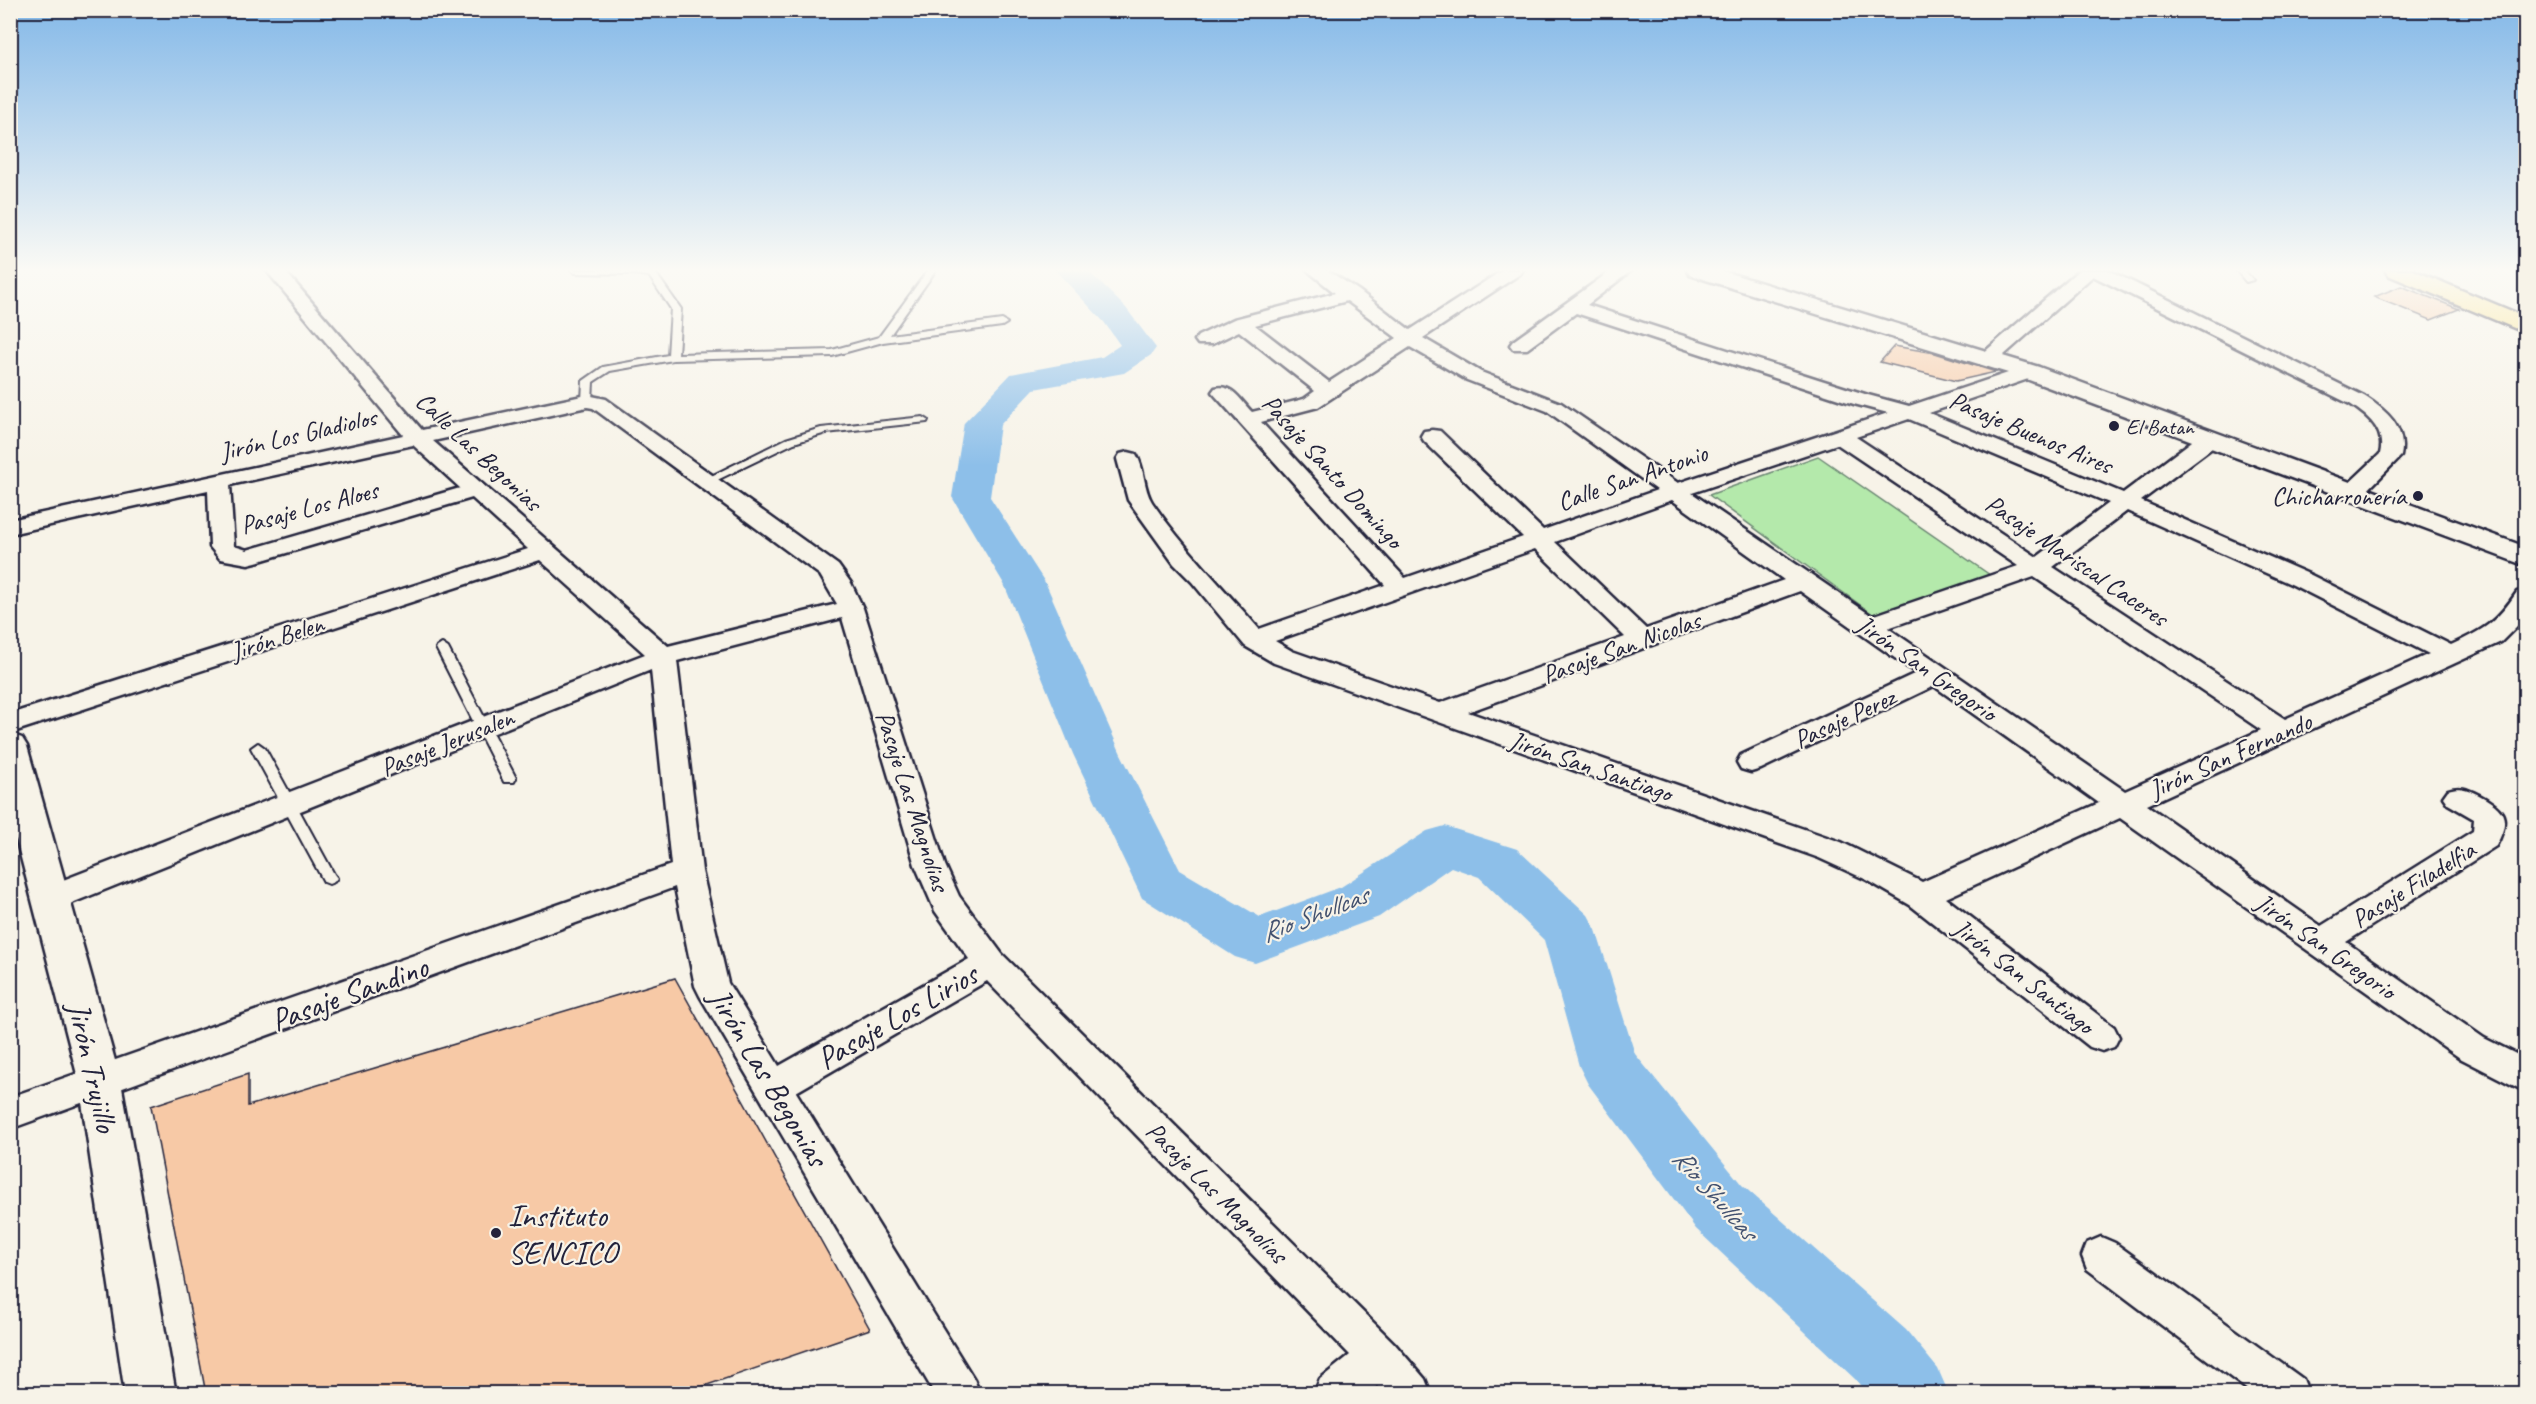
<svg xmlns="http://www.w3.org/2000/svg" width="2536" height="1404" font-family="Caveat,sans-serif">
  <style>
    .green { fill: #b4e9ab; stroke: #6b8673; stroke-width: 1.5 }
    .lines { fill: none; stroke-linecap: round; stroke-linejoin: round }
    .river { fill: #8dbfe9; fill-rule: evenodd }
    .building { fill: #f7c9a6; stroke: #22223b; stroke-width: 1.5 }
    .lane-casing { stroke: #22223b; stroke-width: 4 }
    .street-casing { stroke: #22223b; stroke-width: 5 }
    .secondary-casing { stroke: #22223b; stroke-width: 5 }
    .primary-casing { stroke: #22223b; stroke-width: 5 }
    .lane { fill: #f7f3e8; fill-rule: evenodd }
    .street { fill: #f7f3e8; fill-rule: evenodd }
    .secondary { fill: #f7f3e8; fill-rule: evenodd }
    .primary { fill: #fae180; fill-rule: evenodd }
    .poi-dot { fill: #22223b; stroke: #f7f3e8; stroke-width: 2 }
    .labels { text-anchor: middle; stroke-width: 4.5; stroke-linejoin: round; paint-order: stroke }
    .far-poi-label { font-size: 22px; fill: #22223b; stroke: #f7f3e8; text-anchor: start }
    .street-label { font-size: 26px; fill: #22223b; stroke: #f7f3e8 }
    .poi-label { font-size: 26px; fill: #22223b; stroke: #f7f3e8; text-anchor: end }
    .water-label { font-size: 27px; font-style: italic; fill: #42516f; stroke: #f7f3e8 }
    .near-street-label { font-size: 32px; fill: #22223b; stroke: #f7f3e8 }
    .near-poi-label { font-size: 32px; fill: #22223b; stroke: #f7f3e8; text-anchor: start }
  </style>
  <rect width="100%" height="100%" fill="#f7f3e8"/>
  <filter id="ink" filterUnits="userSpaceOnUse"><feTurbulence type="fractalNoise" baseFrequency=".0167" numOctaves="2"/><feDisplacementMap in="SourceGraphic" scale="12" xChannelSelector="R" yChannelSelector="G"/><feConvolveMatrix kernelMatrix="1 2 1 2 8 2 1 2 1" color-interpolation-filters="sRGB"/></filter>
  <g filter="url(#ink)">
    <path class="green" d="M1818,456L1990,575L1874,615L1709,495Z"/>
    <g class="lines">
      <path class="river" d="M1055,270H1087L1126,308L1156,348L1151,355L1124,373L1034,389L1000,425L990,497L1046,584L1121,754L1180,870L1260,917L1341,887L1427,831L1445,826L1517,849L1588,915L1596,930L1635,1054L1742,1185L1906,1330L1938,1369L1949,1394H1867L1856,1380L1696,1229L1588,1084L1579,1066L1544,940L1479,877L1451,867L1379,917L1255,963L1235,957L1142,898L1073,754L1004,584L952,497L964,423L1011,374L1102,357L1120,345L1104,322Z"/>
    </g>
    <path class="building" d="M2401,286L2426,296L2459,309L2431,320L2374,297Z
      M1894,346L1935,353L1996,372L1956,381L1880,362Z
      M675,978L870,1329L681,1394H206L151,1106L248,1074V1106Z"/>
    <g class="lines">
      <g class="lane-casing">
        <path id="lane" d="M571,270H641L655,272L681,309L678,354L832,350L879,337L928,270H936L890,335L1002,320L1007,323L1002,326L883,342L832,356L673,360L610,371L593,382L592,401L587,404L582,401L583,381L603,367L668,355L671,309L649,276L633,274L575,273Z
          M2236,270H2244L2253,280L2246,282Z
          M923,417L928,420L927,422L826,433L794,443L709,484H701L699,482L786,439L821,428Z
          M442,644L448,648L516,778L514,782H504L502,778L436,648Z
          M258,743L265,748L334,874L337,878L334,882L329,884L324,882L251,748Z"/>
      </g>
      <g class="street-casing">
        <path id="street" d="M266,270H284L422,430L587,395L606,399L838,565L851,583L863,608L945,865L959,896L1002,954L1394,1343L1425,1379L1431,1394H1383L1377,1386L1368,1394H1314L1320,1379L1350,1355L987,981L796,1092L974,1379L980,1394H935L700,996L695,986L675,887L10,1129V1097L671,865L651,670L62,907L51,910L40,907L35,898L40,889L645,654L540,560L10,733V714L528,549L472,498L256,562L248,564L220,559L210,547L208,490L10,534V520L403,435ZM587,407L593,408L820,575L837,604L668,646L433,441ZM413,445L460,488L247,550L234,546L230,485ZM842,618L915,865L935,911L969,959L779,1066L728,983L702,871L677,661Z
          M1307,270H1327L1358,290L1410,330L1503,270H1523L1520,274L1423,338L1481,372L1561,403L1678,483L1888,413L1854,404L1576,313L1527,349H1513L1510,345L1513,341L1612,270H1632L1587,305L1868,395L1909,406L2023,368H2037L2040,372L2037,376L1929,413L2123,493L2200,435L2208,434L2216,435L2219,440L2216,445L2141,501L2311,575L2451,645C2484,630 2497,622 2517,592L2526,590V617L2501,642L2147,805L2321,926L2473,831L2474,819L2448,804L2443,797L2448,790C2460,786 2467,789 2479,795C2505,809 2511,818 2496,846L2346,942L2484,1038L2526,1059V1092L2460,1058L2120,818L1946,898L2114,1027L2119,1037L2114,1047L2102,1051L2090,1047L1910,905L1867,880L1819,858L1274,663L1245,646L1192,582L1174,564L1128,500L1117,459L1120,454L1128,452L1136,454C1145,468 1143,488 1152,502C1183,548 1223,587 1259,629L1385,585L1212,392L1215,388C1232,383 1241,401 1252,412L1304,399L1315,391L1239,331L1212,344H1198L1195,340L1198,336L1234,319L1335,293ZM1347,301L1397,338L1329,382L1255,325ZM1410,347L1467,380L1547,411L1657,490L1543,530L1440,431L1432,430L1424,431L1421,436L1424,441L1523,537L1405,578L1261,422L1318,407ZM1909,419L2109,503L2037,557L1856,437ZM1837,444L2018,566L1872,616L1692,493ZM1672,500L1784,580L1646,629L1555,542ZM2127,511L2293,585L2429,654L2285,719L2053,567ZM1535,549L1625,637L1440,703L1292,651L1275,641ZM2034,577L2261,730L2125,791L1888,628ZM1800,591L1916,673L1741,755L1737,762L1741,769L1751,772L1761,769L1934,686L2099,803L1922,882L1841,842L1468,712Z
          M2079,270H2108L2364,396C2386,410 2407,428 2401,456L2360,498L2352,500L2344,498L2341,493L2344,488L2380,454C2386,430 2368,416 2350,404L2093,276L1995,363H1981L1978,359L1981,355Z
          M2101,1237L2115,1243L2303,1379L2309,1394H2253L2087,1269L2082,1256L2087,1243Z"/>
      </g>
      <g class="secondary-casing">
        <path id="secondary" d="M1687,270H1719L2039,367L2526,547V566L2021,377L1690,275Z
          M10,734L22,738L27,746L121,1082L176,1394H125L79,1082L10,815Z"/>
      </g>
      <g class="primary-casing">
        <path id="primary" d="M2385,270H2413L2526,317V333L2388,275Z"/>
      </g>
      <use href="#lane" class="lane"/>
      <use href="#street" class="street"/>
      <use href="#secondary" class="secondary"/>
      <use href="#primary" class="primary"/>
    </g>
  </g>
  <linearGradient id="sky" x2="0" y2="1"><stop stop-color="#83b8e8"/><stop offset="0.58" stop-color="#fbfaf5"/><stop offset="1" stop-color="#fbfaf5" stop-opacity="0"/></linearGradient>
  <rect width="2536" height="466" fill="url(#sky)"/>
  <g class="poi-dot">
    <circle cx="2114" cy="426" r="6"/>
    <circle cx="2418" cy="496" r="6"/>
    <circle cx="496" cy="1233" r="6"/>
  </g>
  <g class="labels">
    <g class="far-poi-label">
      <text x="2126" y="434">El Batan</text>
    </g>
    <g class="street-label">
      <text transform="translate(2031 432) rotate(23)" y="9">Pasaje Buenos Aires</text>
      <text transform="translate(298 434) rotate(-13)" y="9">Jirón Los Gladiolos</text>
      <text transform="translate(479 451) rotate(43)" y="9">Calle Las Begonias</text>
      <text transform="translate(1333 471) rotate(48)" y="9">Pasaje Santo Domingo</text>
      <text transform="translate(1632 477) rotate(-19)" y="9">Calle San Antonio</text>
      <text transform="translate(309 507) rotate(-15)" y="9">Pasaje Los Aloes</text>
      <text transform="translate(2077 560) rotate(34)" y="9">Pasaje Mariscal Caceres</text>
      <text transform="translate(277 637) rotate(-18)" y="9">Jirón Belen</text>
      <text transform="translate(1621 647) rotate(-20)" y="9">Pasaje San Nicolas</text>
      <text transform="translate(1927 668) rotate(35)" y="9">Jirón San Gregorio</text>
      <text transform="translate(1844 718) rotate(-25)" y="9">Pasaje Perez</text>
      <text transform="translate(447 742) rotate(-22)" y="9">Pasaje Jerusalen</text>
      <text transform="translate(2230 755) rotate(-24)" y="9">Jirón San Fernando</text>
      <text transform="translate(1591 766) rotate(19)" y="9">Jirón San Santiago</text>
      <text transform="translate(913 801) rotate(72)" y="9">Pasaje Las Magnolias</text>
      <text transform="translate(2413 884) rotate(-32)" y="9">Pasaje Filadelfia</text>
      <text transform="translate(2326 946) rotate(35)" y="9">Jirón San Gregorio</text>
      <text transform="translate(2024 976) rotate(38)" y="9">Jirón San Santiago</text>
      <text transform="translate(1217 1192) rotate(45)" y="9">Pasaje Las Magnolias</text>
    </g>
    <g class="poi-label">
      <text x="2406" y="505">Chicharronería</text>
    </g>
    <g class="water-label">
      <text transform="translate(1314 914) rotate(-21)" y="9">Rio Shullcas</text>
      <text transform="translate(1715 1194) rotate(48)" y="9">Rio Shullcas</text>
    </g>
    <g class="near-street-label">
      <text transform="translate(349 993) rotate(-20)" y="11">Pasaje Sandino</text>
      <text transform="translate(897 1016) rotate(-30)" y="11">Pasaje Los Lirios</text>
      <text transform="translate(93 1067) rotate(77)" y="11">Jirón Trujillo</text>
      <text transform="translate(769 1077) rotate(59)" y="11">Jirón Las Begonias</text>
    </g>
    <g class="near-poi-label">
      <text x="508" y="1226">Instituto<tspan x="508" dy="37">SENCICO</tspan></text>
    </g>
  </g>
  <rect width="2536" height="1404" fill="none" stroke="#f7f3e8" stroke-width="36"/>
  <rect x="18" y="18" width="2500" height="1368" fill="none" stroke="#22223b" stroke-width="2" filter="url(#ink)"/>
</svg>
